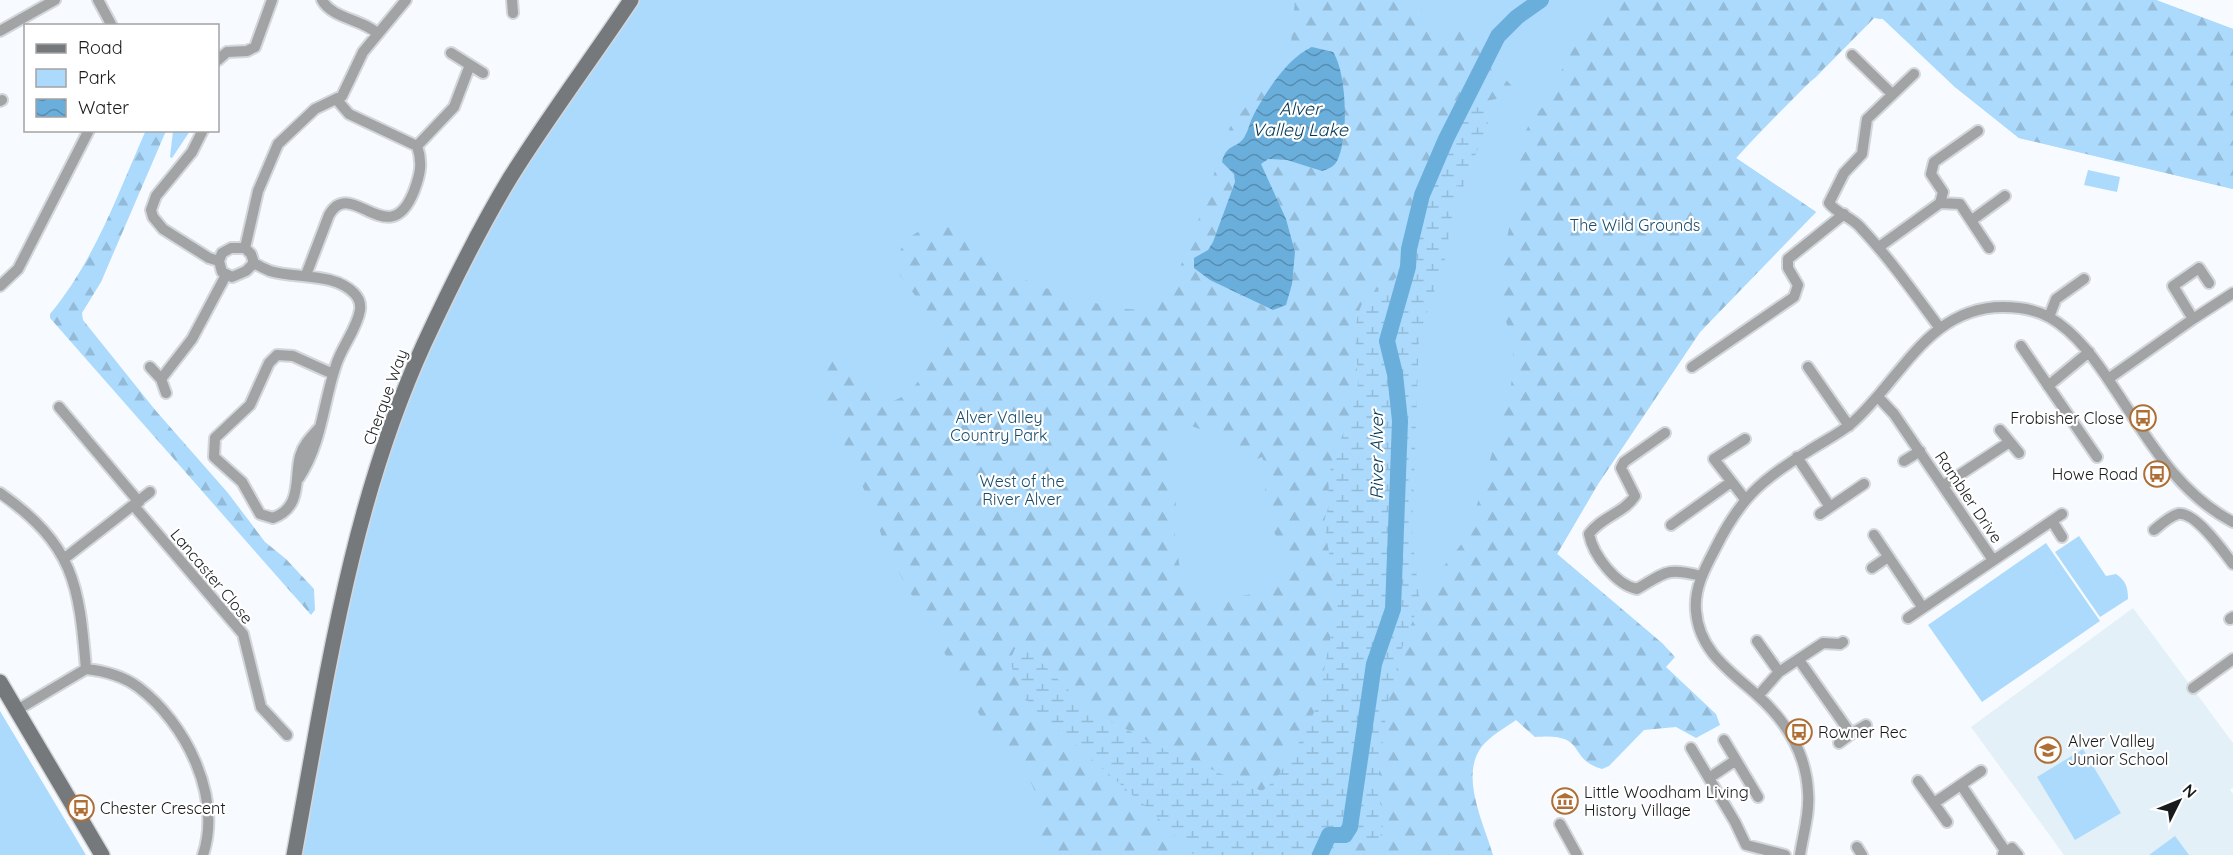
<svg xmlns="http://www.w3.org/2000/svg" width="2233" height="855" font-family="Quicksand,sans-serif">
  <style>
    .built { fill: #e3f0f8 }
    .green { fill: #acdafc }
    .forest { fill: url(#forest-firs); fill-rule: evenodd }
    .wetland { fill: url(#wetland-marsh) }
    .water { fill: url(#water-waves) }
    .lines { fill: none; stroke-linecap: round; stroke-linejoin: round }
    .river { stroke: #6aaedb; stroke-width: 16 }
    .street-casing { stroke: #d3d7db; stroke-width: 14 }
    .secondary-casing { stroke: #d3d7db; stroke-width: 18 }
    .street { stroke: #a1a3a5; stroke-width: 10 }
    .secondary { stroke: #76797c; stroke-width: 15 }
    .labels { text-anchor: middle; stroke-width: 4.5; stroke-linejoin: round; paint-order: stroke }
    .park-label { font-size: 16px; fill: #184c6b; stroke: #fff }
    .street-label { font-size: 16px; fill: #181a1c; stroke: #fff }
    .poi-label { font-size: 16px; fill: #181a1c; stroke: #fff; text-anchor: start }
    .water-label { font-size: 18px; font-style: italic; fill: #003856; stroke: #fff }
  </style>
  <defs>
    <pattern id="forest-firs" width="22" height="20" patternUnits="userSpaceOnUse" patternTransform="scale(1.5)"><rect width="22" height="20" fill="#acdafc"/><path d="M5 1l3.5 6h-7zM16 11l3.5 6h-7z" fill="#93bad7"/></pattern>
    <pattern id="wetland-marsh" width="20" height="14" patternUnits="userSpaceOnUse" patternTransform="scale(1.5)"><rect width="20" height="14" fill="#acdafc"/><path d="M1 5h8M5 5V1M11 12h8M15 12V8" fill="none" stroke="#93bad7"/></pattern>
    <pattern id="water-waves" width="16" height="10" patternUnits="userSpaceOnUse" patternTransform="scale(1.5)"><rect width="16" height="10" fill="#6aaedb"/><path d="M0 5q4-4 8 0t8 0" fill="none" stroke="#568db1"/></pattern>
  </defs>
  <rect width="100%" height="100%" fill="#f7fbff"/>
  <path class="built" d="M2133,608L2233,743V787L2230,790L2233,794V855H2064L1971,727Z"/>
  <path class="green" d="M629,0H2156L2233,29V189L2019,138L1955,87L1883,19L1874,18L1816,77L1792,96L1736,158L1816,212L1700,332L1598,484L1557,554L1663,644L1394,761L1433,855H300L327,663L397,414L468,256Z
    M173,131H190L172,158L170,157Z
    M2088,170L2120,177L2117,192L2084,185Z
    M2079,536L2106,576L2116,574C2126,581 2128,587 2128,599L2100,617L2055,552Z
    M2046,543L2100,621L1982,702L1928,625Z
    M0,711L86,855H0Z
    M2083,749L2121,813L2075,840L2037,777Z
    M2175,836L2189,855H2148H2149Z"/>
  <path class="forest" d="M1295,0H1422V18L1430,27L1472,28L1480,34L1492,71L1501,75L1513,87L1509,96L1478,103L1430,159L1420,184L1397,277L1383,289L1371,293L1358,315L1355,347L1358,381L1355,399L1329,474L1330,496L1324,523L1337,591L1338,620L1331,635L1319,698L1313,715L1281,775L1270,787L1262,791L1155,745L1085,707L1028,649H1015L1010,661L1194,855H1037L1043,807L1030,781L987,728L885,548L876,517L823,396L829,359C854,358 857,380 874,393C879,397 887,399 893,401C921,391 928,362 940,336L928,313L900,275L898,255L906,239L923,229L952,227L973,239L1024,279L1042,288L1053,289L1111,308L1142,310L1163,300L1188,251L1230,127L1286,56L1291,43ZM1298,55L1339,63C1342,89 1354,151 1329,169L1301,166L1281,159L1264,160L1261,164L1286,219L1290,238L1292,284L1286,305L1264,306L1210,280L1194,268L1198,255L1208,250L1213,242L1235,182L1234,174L1222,162L1224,154L1244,138L1261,102ZM1184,423L1210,433L1238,459L1250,462L1262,457C1272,477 1260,496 1267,517C1271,533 1287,546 1286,565C1286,574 1280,583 1274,590L1236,597L1212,609L1201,608L1181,576L1175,536L1176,491L1163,443Z
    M1611,0H2156L2233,29V189L2019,138L1955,87L1883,19L1874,18C1828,65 1781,109 1736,158L1816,212L1700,332L1598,484L1557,554L1663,644L1675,657L1666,667L1716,714L1720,725L1696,738L1676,727L1644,730L1609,766L1602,769C1566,759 1589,732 1535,737L1516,720C1506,727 1494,734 1485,743C1457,772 1484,823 1493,855H1330C1337,841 1350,842 1363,843L1384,821L1377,789L1379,768L1387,707L1404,641L1428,586L1468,536L1510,391L1514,367L1512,342L1498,293V276L1515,203L1522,138L1535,114L1544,106L1580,33Z
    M146,130L166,131L101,282L82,313L83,320L156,411L228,493L265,542L286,559L314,589L315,610L311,615L50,318V314C95,260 118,193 146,130Z"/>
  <path class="wetland" d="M1470,105L1492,112L1463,187L1457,186L1445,259L1419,337L1412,536L1420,603L1404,641L1387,707L1377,789L1384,821L1380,838C1363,843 1338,838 1330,855H1194L1152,812L1030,705L1014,674L1010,661L1015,649H1028L1085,707L1155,745L1261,791C1279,784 1313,720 1319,700C1324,680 1325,658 1331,638C1333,630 1338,624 1338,616C1338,585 1328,557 1325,526C1324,520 1327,514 1328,508C1331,497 1327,487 1329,477C1334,445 1357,414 1358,381C1358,356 1350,328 1362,304C1369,290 1387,289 1397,277L1424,171C1436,146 1458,129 1470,105Z"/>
  <path class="water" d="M1312,47L1333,52C1347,73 1349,138 1337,161C1334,167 1328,169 1322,171L1287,160L1268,159L1261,164L1286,219L1295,252L1292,284L1286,305L1273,310L1210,280L1194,268V258L1208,250L1213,242L1235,182L1234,174L1222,162C1226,143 1238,149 1245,136C1249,129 1250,121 1254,114C1266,92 1288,57 1312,47Z"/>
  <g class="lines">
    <path class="river" d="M1320,855L1329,835H1345L1350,827L1374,664L1393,609L1400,421L1395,374L1387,341L1408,267L1409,249L1422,195L1446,139L1498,36L1517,17L1541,0"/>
    <g class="street-casing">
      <path id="street" d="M98,0L112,26
        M322,0C332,19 363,19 378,34
        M512,0L513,13
        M0,31L55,0
        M451,53L483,73
        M1852,55L1891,93
        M218,60L227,52L247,51L255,47L272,0
        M1914,74L1867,119L1862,154L1844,173L1829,203C1837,214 1852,217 1861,228C1890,259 1914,293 1939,327
        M0,101L2,100
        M203,130L192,152L156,196L151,210L153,217L163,229L209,258L219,261
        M417,146L454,107L470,65
        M1940,203L1960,204L1989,248
        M1972,220L2005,196
        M1879,247L1940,203L1943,192L1931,174L1934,162L1978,131
        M231,248H245L251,254L254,263L246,271L232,277L222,272L219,261L222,253Z
        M245,248L258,191L278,144L315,109L342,96L363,52L406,0
        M254,263C259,266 265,269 270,271C296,279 333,272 354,293C359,298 361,303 360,310C357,329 342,346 336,365C323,403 322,443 299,478
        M306,275L329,215C351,175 389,255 414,191C420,175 423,163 417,146L349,114L337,100
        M0,286L18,269L89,130
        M2049,317L2056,299L2084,279
        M2193,319L2233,293
        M2021,346L2097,457
        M150,367L161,379L166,393
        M1692,367L1794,297L1798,285L1788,268V259L1844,214
        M1808,367L1849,426
        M161,379L192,339L226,275
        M2108,379L2193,319L2173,286L2199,268L2209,283
        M2048,386L2089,352
        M1878,397L1894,414L1993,560
        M59,407L139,502
        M319,428C311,437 303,445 300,456C294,478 303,507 273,518L260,514L242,482L214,457L215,438L250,405L269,363L277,355L293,356L333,374
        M2000,430L2019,453
        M1665,433L1624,462L1621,468L1635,496C1624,513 1601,517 1589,534C1593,555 1616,585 1637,589C1666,572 1667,567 1701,576
        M1797,457L1830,507
        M1904,461L1920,451
        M1944,485L2008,443
        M0,493C74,545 79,584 86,669L17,710
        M1745,499L1714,459L1745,439
        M134,506L243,634L261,707L287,735
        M1820,514L1864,484
        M2052,521L2062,537
        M1671,525L1731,482
        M2154,530C2160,525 2170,516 2178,514C2195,511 2224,552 2233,564
        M1874,535L1923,608
        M65,558L150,492
        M1872,568L1888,557
        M1908,618L2062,514
        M2230,619L2233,617
        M1757,641L1779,672
        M1799,660L1851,734L1866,725
        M86,669C105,671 123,676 138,687C186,723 222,796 203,855
        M2193,688L2233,659
        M1758,696L1779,672L1823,643L1840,644L1843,642
        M1724,740L1758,797
        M1839,743L1851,734
        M1691,748L1735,822L1746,845L1785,855
        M1709,778L1736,760
        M1918,781L1947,822
        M1961,785L2006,852
        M1934,803L1981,771
        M1560,824L1577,855
        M1857,847L1862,855
        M2003,854L2012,848L2018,855
        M1800,855C1803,834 1810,813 1808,792C1806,753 1785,720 1757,695C1730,671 1699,651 1696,611C1694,589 1704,570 1714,551C1739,500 1759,481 1807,452C1822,442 1839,434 1852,423C1901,380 1928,307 2003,307C2018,307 2036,310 2049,317C2077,333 2097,362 2114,388C2148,439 2177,493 2233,522"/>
    </g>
    <g class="secondary-casing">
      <path id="secondary" d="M0,682L102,855
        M294,855C326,682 350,506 424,344C450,288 478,231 510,178C548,117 591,60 631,0"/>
    </g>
    <use href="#street" class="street"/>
    <use href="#secondary" class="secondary"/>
  </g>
  <defs>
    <g id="bus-ring" transform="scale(1.35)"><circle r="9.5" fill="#fff" stroke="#ae6f36" stroke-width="1.5"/><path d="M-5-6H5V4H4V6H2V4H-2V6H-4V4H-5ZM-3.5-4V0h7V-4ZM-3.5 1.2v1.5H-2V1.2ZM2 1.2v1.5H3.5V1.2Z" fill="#ae6f36"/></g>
    <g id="school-ring" transform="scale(1.35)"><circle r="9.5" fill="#fff" stroke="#ae6f36" stroke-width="1.5"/><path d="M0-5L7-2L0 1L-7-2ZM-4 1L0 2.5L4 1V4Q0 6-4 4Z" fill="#ae6f36"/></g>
    <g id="museum-ring" transform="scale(1.35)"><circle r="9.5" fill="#fff" stroke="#ae6f36" stroke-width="1.5"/><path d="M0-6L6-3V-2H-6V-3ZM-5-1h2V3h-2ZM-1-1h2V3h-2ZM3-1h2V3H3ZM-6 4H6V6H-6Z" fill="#ae6f36"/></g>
  </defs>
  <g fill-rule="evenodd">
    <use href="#bus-ring" x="2143" y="418"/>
    <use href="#bus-ring" x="2157" y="474"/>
    <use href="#bus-ring" x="1799" y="732"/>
    <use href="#school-ring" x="2048" y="750"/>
    <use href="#museum-ring" x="1565" y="801"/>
    <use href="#bus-ring" x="81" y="808"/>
  </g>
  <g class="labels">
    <g class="park-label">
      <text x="1635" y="231">The Wild Grounds</text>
      <text x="999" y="423">Alver Valley<tspan x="999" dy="18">Country Park</tspan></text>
      <text x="1022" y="487">West of the<tspan x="1022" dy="18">River Alver</tspan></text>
    </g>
    <g class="street-label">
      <text transform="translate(385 397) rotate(-70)" y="6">Cherque Way</text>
      <text transform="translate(1969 497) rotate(56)" y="6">Rambler Drive</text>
      <text transform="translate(212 576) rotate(50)" y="6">Lancaster Close</text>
    </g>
    <g class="poi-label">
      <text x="2124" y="424" text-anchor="end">Frobisher Close</text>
      <text x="2138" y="480" text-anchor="end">Howe Road</text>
      <text x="1818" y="738">Rowner Rec</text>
      <text x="2068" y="747">Alver Valley<tspan x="2068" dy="18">Junior School</tspan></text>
      <text x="1584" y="798">Little Woodham Living<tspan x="1584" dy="18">History Village</tspan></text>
      <text x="100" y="814">Chester Crescent</text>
    </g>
    <g class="water-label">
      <text x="1300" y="115">Alver<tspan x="1300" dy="21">Valley Lake</tspan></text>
      <text transform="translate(1377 455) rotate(-90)" y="6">River Alver</text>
    </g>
  </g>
  <rect x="24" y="24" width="195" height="108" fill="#ffffff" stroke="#a3a3a4" stroke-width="1.5"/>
  <rect x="36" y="44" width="30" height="9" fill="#76797c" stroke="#a3a3a4" stroke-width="1.5"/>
  <text x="78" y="54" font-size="18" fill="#181a1c">Road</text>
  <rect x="36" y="69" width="30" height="18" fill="#acdafc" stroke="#a3a3a4" stroke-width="1.5"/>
  <text x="78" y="84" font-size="18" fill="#181a1c">Park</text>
  <rect x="36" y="99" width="30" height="18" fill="url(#water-waves)" stroke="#a3a3a4" stroke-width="1.5"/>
  <text x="78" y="114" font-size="18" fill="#181a1c">Water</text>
  <g transform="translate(2179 801) rotate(47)" stroke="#ffffff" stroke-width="4.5" paint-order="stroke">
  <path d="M0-4.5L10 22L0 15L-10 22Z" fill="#181a1c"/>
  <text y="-9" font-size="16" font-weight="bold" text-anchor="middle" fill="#181a1c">N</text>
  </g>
</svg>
